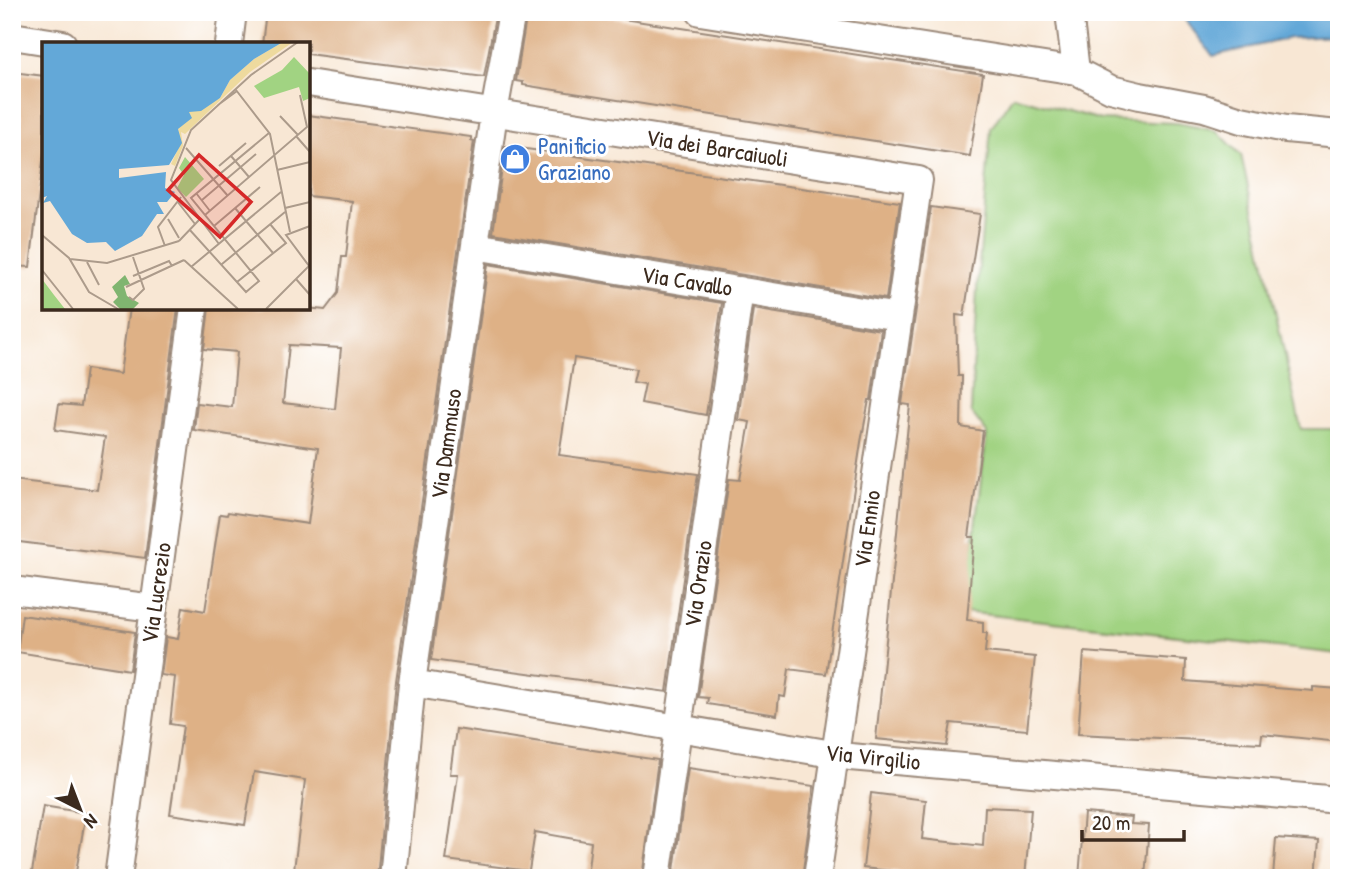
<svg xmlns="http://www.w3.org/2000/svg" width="1351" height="890" font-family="'Patrick Hand',sans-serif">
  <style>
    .green { fill: #a1d382; stroke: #6e7e50; stroke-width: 2 }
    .water { fill: #63a8d8; stroke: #4f697b; stroke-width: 2 }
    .building { fill: #deb186; fill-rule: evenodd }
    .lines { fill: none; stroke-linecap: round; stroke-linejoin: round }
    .street-casing { stroke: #9a8879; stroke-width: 30 }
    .street { stroke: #fff; stroke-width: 26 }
    .labels { text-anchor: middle; stroke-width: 6; stroke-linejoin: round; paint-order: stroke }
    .shop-label { font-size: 23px; fill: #366cbe; stroke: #fff; text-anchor: start }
    .street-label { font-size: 23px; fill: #3b2a1e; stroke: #fff }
    .inset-road { fill: none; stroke: #ac9b8b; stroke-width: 2 }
    .view { fill: #d62828; fill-opacity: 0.15; stroke: #d62828; stroke-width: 3.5 }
    .inset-edge { fill: none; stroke: #3b2a1e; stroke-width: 3.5 }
  </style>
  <rect width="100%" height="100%" fill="#fff"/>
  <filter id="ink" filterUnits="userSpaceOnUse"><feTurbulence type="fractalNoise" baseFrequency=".0143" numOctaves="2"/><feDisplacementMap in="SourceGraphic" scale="14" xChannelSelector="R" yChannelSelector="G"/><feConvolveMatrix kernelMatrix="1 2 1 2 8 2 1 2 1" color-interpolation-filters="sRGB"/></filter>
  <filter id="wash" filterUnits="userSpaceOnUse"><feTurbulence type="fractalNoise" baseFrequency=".00686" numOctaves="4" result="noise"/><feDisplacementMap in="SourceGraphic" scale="28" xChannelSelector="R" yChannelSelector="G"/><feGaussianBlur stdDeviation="1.57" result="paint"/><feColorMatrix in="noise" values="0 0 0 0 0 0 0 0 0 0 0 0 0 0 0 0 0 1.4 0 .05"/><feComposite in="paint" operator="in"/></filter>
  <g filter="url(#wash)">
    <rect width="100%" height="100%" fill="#f8e7d4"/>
    <path class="green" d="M1013,96L1101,120L1177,123L1217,131L1241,155L1301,429H1339V654L964,612L987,433L971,412L977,288L991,128Z"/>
    <path class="water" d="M1179,12H1339V36L1290,38L1213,56Z"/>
    <g id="blocks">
      <path class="building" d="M266,12H496L484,77L308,54V44H262Z
        M527,12H577L983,74L970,156L523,85V82L516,81Z
        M12,72L44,76V152L30,267L12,266V174H14L21,116L12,115Z
        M308,115L471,137V140L474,141L396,681L377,878H293L305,780L254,772L245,825L170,814L183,726L170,724L175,677L161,675L166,637L178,639L183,607L205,611L220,514L227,515L228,512L308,524L318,448L194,430L197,403L232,407L237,352L204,349L209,308H306L325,310L338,293L342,257H346L352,201L308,196ZM289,345L341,348L335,409L283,403Z
        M505,146L900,202L886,299L493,233Z
        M931,207L980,214L964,316L956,315L958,376H962L961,427L983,431L969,537H974L967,620L983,622V633H987L985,652L1035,657L1027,730L951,723L947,746L876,739L910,405L902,404Z
        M488,264L722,303L706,415L641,403L645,384L633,382L636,369L574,358L559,455L698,474L667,692L431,660Z
        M129,308H178L145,558L12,541V480L97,490L105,437L55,430L59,404L81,406L86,369L120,374Z
        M753,309L881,330L871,400H869L861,442L826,674L789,669L785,697L779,696L777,715L707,704L708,698L698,697L729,479L740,480L750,422L738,420Z
        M22,615L135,632L130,670L17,652Z
        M1084,652L1186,660L1185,681L1313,691V687L1339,689V742L1262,734L1261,743L1078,734Z
        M456,729L658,760L642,878H587L591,842L535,832L529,871L446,860L458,774H450Z
        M688,768L814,786L802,878H673Z
        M871,793L926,800L922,839L983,846L985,807L1031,809L1025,878H956L863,868Z
        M43,806L86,813L75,878H31Z
        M1084,813L1132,817L1131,824L1149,825L1145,878H1079Z
        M1276,838L1319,841L1316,878H1273Z"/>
    </g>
  </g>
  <g filter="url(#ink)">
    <use href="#blocks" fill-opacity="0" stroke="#9a8879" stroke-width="2"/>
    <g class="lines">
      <g class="street-casing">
        <path id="street" d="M700,12L1076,71L1111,89L1140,96L1204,108L1241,120L1286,129L1339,134
          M1069,12L1076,71
          M12,36L63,44
          M229,44L233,12
          M308,83L919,180L817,878
          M475,246L898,317
          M12,590L154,608
          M412,683L850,757L1339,800
          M118,878L194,308
          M393,878L412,683L494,113L512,12
          M657,878L740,290"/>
      </g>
      <use href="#street" class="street"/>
    </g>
  </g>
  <defs>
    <g id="shop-disc" transform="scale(1.575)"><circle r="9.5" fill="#3f7fe0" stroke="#fff"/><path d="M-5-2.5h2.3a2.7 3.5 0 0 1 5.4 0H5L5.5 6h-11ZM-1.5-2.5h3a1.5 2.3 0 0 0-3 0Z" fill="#fff"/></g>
  </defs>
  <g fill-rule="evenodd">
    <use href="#shop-disc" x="515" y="159"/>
  </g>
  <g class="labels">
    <g class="shop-label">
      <text x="538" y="154">Panificio<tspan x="538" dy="26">Graziano</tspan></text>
    </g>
    <g class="street-label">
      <text transform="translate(717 148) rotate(9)" y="8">Via dei Barcaiuoli</text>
      <text transform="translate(687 281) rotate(9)" y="8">Via Cavallo</text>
      <text transform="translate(446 444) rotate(-82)" y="8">Via Dammuso</text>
      <text transform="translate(867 529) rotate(-82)" y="8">Via Ennio</text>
      <text transform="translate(698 584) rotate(-82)" y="8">Via Orazio</text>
      <text transform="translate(156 593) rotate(-82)" y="8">Via Lucrezio</text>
      <text transform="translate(873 757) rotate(6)" y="8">Via Virgilio</text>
    </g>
  </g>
  <g transform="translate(42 42)">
    <rect width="268" height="268" fill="#f8e7d4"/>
    <path d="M252,15L268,32V56L261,59L257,45L222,56L212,44L240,28ZM143,115L162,137L144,155L135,146L142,133L137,126ZM0,237L12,253L23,267H0Z" fill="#a1d382"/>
    <path d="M83,233L88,242L82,244L85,254L97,261L91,267H78L71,260L76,255L70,245Z" fill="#80b570"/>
    <path d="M241,0H251L208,30L143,92L139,90L141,104L133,124L129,122L138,103L136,87L147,70L178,56L188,38L212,17Z" fill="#eeda9e"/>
    <path d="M0,0H241L212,17L188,38L178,56L159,69L147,70L150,76L136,87L140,101L127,123L77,127V136L124,130L123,146L133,150L125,160H115L122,172H115L100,194L73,209L64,200L45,201L30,192L8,159L1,161L5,154L0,156Z" fill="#63a8d8"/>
    <path class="inset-road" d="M194,48L228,92L248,190M176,63L195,49M238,74L256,93M254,94L268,110M144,106L186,154M189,114L207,135M177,124L204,101M235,128L268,120M154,151L168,169M160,158L214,112M135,159L153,182M193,166L231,211M243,166L268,160M163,173L265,85L258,53M126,177L137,196M172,184L218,145M147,187L204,250L217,239L149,156L227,91M0,193L27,216L47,250L76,267M137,199L157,178M177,202L129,138L149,88L209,33L256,0M123,204L116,185L139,155M28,217L65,221L137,199M142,218L196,267M45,220L57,243M180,222L243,170M149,225L239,150M0,228L31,267M91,234L127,219L130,224M254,237L268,253M195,240L244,201L228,182M84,245L142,218M87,255L91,258L102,247L91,215M224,267L267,224L244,193L268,184"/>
    <path class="view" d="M157,113L209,160L178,195L126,148Z"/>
    <rect width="268" height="268" class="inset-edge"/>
  </g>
  <rect width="1351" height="890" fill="none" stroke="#fff" stroke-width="42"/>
  <g transform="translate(80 809) rotate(138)" stroke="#ffffff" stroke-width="5" paint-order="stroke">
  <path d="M0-5L12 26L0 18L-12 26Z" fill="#3b2a1e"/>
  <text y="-10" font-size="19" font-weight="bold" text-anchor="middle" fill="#3b2a1e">N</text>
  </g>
  <path d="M1082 830v10h102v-10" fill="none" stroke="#3b2a1e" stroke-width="3.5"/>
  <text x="1092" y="830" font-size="21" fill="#3b2a1e" stroke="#ffffff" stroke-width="5" paint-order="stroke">20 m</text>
</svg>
